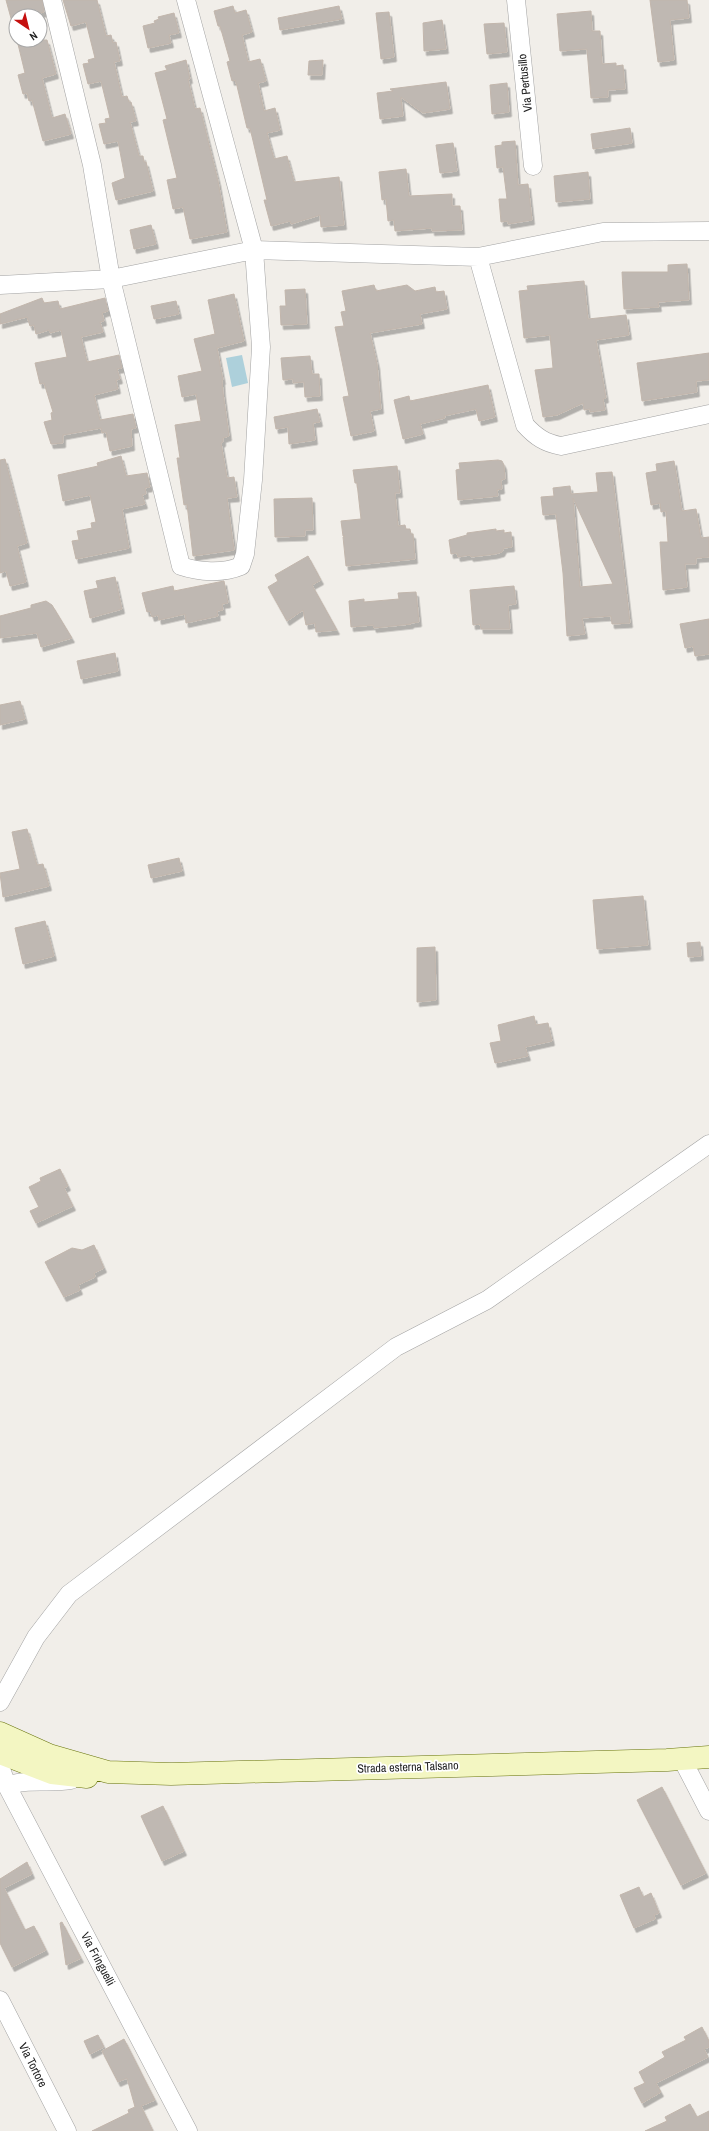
<svg xmlns="http://www.w3.org/2000/svg" width="709" height="2131" font-family="'Archivo Narrow',sans-serif">
  <style>
    .water { fill: #add0db }
    .building { fill: #bfb8b2; stroke: #c2b6ac; fill-rule: evenodd; filter: url(#shadow) }
    .lines { fill: none; stroke-linecap: round; stroke-linejoin: round }
    .street-casing { stroke: #a3a3a3; stroke-width: 19 }
    .secondary-casing { stroke: #68740d; stroke-width: 23 }
    .street { stroke: #fff; stroke-width: 18 }
    .secondary { stroke: #f3f6c2; stroke-width: 22 }
    .labels { text-anchor: middle; stroke-width: 3.5; stroke-linejoin: round; paint-order: stroke }
    .street-label { font-size: 12px; fill: #222; stroke: #fff }
  </style>
  <defs>
    <filter id="shadow"><feDropShadow dx="2.5" dy="4.5" stdDeviation="0" flood-color="#0004"/></filter>
  </defs>
  <rect width="100%" height="100%" fill="#f1eee9"/>
  <path class="water" d="M242,355L248,383L232,387L226,358Z"/>
  <path class="building" d="M6,0H42L44,12L32,16H16V20L12,22Z
    M63,0H97L106,36L111,35L113,43L116,42L120,61L114,62L122,97L127,96L129,102H131L136,121L130,122L139,156H143L144,162H146L153,191L116,200L112,183L125,178L118,141L104,144L99,124L106,123L105,119L110,118L101,81L88,84L83,64L89,63L88,60L95,58L86,22L71,26Z
    M650,0H687L689,18L670,20L674,60L658,62Z
    M233,6L235,13L246,10L252,32L242,35L248,62L260,59L266,81L258,83L264,111L275,108L280,130L267,133L274,159L287,156L294,182L339,177L344,225L321,227L320,215L291,224L290,221L271,226L264,200H267L250,128H247L237,86L235,80L232,81L227,62L230,61L220,26H218L214,11Z
    M339,6L342,19L280,30L278,18Z
    M591,11L592,31H600L602,64L616,63V66L623,65L625,89L608,90V97L591,98L587,49L560,51L557,14Z
    M389,12L394,57L381,59L376,13Z
    M174,13L179,33L169,35L171,43L148,48L143,26L155,23L154,21L159,19L158,17Z
    M442,20L446,49L424,51L423,23Z
    M504,23L507,52L487,54L484,24Z
    M17,40H47L56,74L42,78L52,118L65,114L71,134L43,141L32,100L29,101L27,93L23,94L18,75L25,73Z
    M186,60L190,79H188L195,109L200,108L218,181L227,232L190,239L183,207L173,209L167,180L177,178L163,120L167,119L155,73L167,70L165,66Z
    M323,60L322,75H308L309,61Z
    M446,82L450,109L423,113L401,97L403,116L380,119L377,93L393,91L390,89Z
    M507,83L509,112L492,114L490,85Z
    M630,128L632,143L593,149L591,134Z
    M515,141L518,185L528,184L532,220L508,224V221L501,222L499,199H507L503,167L497,168L495,146L502,145V142Z
    M453,143L457,171L440,173L436,145Z
    M406,169L409,196L452,194V206H460L462,230L432,231V228L395,231L394,220L388,221L386,199L382,200L379,172Z
    M588,172L590,199L556,202L554,176Z
    M151,225L156,244L134,249L130,230Z
    M687,264L689,300L658,302L659,307L624,309L622,272H668V265Z
    M584,281L588,319L626,315L629,335L596,340L606,398L603,399L605,410L590,412V409L584,410L583,403L557,415L543,417L535,370L553,368L550,335L524,338L519,291L528,290L527,286Z
    M374,285L376,291L407,285L415,291L435,287L436,292L444,291L447,309L420,314L422,324L370,333L377,364L381,409L370,411L374,431L351,436L343,397L349,396L335,327L344,326L341,312L346,311L342,291Z
    M305,289L307,324L281,325L280,306H286L285,290Z
    M234,294L244,341L217,348L223,380H222L223,393L229,436L223,438V442L221,443L227,478L234,477L237,497L227,498L234,550L193,556L187,504L184,505L177,458H180L175,425L201,421L196,394L182,397L178,376L202,371L194,339L215,334L208,300Z
    M42,298L44,303L58,301L60,309L105,298L108,311L102,313L104,321L100,322L103,332L81,337L87,362L119,355L122,368L117,369L120,379L116,380L118,389L94,395L100,420L133,414L136,428L131,429L132,446L110,451L106,432L102,433L101,428L63,435V443L51,444L44,422L52,420L51,413L53,412L44,383L40,384L35,363L67,357L61,330L50,333L49,330L36,334L34,325L30,326L27,317L0,324V314Z
    M176,301L179,314L154,319L151,306Z
    M709,353V380L696,381L697,392L642,401L637,363Z
    M310,356L312,374H319L320,396L305,397L304,382L293,383V379L283,380L281,358Z
    M488,385L495,417L479,421L476,409L444,416L445,418L420,424L423,434L403,439L394,400L409,396L410,401Z
    M317,409L320,422L313,423L315,440L289,444L288,427L276,429L274,417Z
    M121,456L126,476L147,473L150,487L145,488L146,494L142,495L145,504L122,509L129,548L76,559L72,541L79,540L77,531L92,528L91,523L96,522L90,495L63,501L58,475L98,466L97,463Z
    M5,459L27,543L17,546L26,582L10,586L6,571L0,573V460Z
    M498,460L502,461L504,465L505,479L501,480L502,489L497,490L498,496L458,500L456,470L460,469L459,463Z
    M674,461L682,511L696,509L701,538L709,537V557L696,558V564H685L687,587L663,590L660,542H668L666,511L661,512L660,503L651,505L646,473L657,471L656,464Z
    M397,466L400,493H395L398,526L405,525L406,529H410L411,534H413L415,559L346,566L343,537L345,536H343L341,521L361,519L357,483H355L353,470Z
    M612,472L630,623L612,624L611,616L582,618L585,634L567,636L563,573L556,514L543,515L541,497L554,496L553,488L570,486L571,494L598,492L596,473ZM573,498L613,584L580,587Z
    M312,498L313,530H305V536L275,537L274,499Z
    M496,529V531L504,530V533L511,532L512,547L504,548L502,552L495,554L471,557L470,555L458,557L457,553L451,554L449,540L467,535V533Z
    M308,556L321,580L312,585L337,630L316,632L315,623L306,625L303,610L287,621L268,587L278,581L275,575Z
    M115,577L122,609L90,618L84,591L98,588L96,581Z
    M224,581L228,603L222,604L223,610L217,611L218,616L186,623L185,614L159,620L158,615L152,617L150,611L147,612L142,593L173,586L174,591Z
    M514,586L516,604L508,605L510,629H481L480,624L473,625L470,590Z
    M416,592L419,622L411,623V624L374,628L373,625L351,627L349,601L364,599V602L399,599L398,593Z
    M46,601L52,605L72,638L41,647L37,633L0,638V616L31,608V605Z
    M709,619V654L695,656L693,646L685,648L680,624Z
    M115,653L118,671L81,679L77,661Z
    M20,701L25,719L0,725V705Z
    M27,829L37,865L43,864L49,886L3,897L0,873L20,869L12,832Z
    M179,858L182,871L151,878L148,865Z
    M643,896L648,945L597,949L593,900Z
    M45,921L54,956L23,964L15,928Z
    M700,942L701,956L688,957L687,943Z
    M435,947L436,1000L417,1002V948Z
    M534,1016L536,1025L548,1023L552,1041L525,1047L528,1056L495,1063L490,1043L501,1041L498,1025Z
    M60,1169L68,1186L64,1188L73,1206L36,1223L30,1211L39,1207L29,1187L41,1181L40,1178Z
    M94,1245L104,1268L94,1273L95,1277L78,1285L80,1290L64,1297L45,1262L72,1248L82,1250Z
    M662,1787L706,1873L681,1885L637,1800Z
    M163,1806L184,1851L162,1861L141,1816Z
    M27,1862L32,1874L4,1888L25,1930L34,1926L46,1950L12,1967L0,1943V1879Z
    M639,1887L643,1897L651,1893L659,1913L654,1915L655,1919L634,1928L620,1895Z
    M62,1922L81,1958L66,1965L60,1923Z
    M702,2027L709,2041V2047L704,2049L708,2057L656,2083L661,2092L642,2103L634,2088L645,2083L639,2072L665,2057L662,2052L686,2040L684,2037Z
    M98,2035L104,2047L90,2054L84,2041Z
    M124,2039L155,2100L141,2106L153,2131H92L129,2113L128,2110L135,2107L127,2078L118,2082L102,2051Z
    M690,2104L697,2117L709,2111V2131H645L667,2121L665,2117Z"/>
  <g class="lines">
    <g class="street-casing">
      <path id="street" d="M52,0L92,165L111,279L181,566C199,572 222,574 241,566L245,554L253,480L261,347L254,250L186,0
        M516,0L533,166
        M478,257L525,425C536,437 545,443 561,446L709,414
        M0,285L111,279L254,250L478,257L603,232L709,231
        M0,1702L36,1637L69,1594L396,1347L487,1300L709,1144
        M682,1759L709,1811
        M0,1766L7,1786L188,2131
        M7,1786C26,1778 51,1784 71,1780
        M0,2000L67,2131"/>
    </g>
    <g class="secondary-casing">
      <path id="secondary" d="M0,1733L49,1755L108,1772L171,1774L667,1760L709,1757
        M0,1753L52,1773L87,1777"/>
    </g>
    <use href="#street" class="street"/>
    <use href="#secondary" class="secondary"/>
  </g>
  <g class="labels">
    <g class="street-label">
      <text transform="translate(525 83) rotate(-96)" y="4">Via Pertusillo</text>
      <text transform="translate(408 1767) rotate(-2)" y="4">Strada esterna Talsano</text>
      <text transform="translate(98 1959) rotate(62)" y="4">Via Fringuelli</text>
      <text transform="translate(33 2065) rotate(63)" y="4">Via Tortore</text>
    </g>
  </g>
  <g transform="translate(28 28) rotate(145)"><circle r="19" fill="#ffffff" stroke="#a7a7a7"/>
  <path d="M0-3L7 15L0 10L-7 15Z" fill="#c50f0e"/>
  <text y="-6" font-size="11" font-weight="bold" text-anchor="middle" fill="#222222">N</text>
  </g>
</svg>
